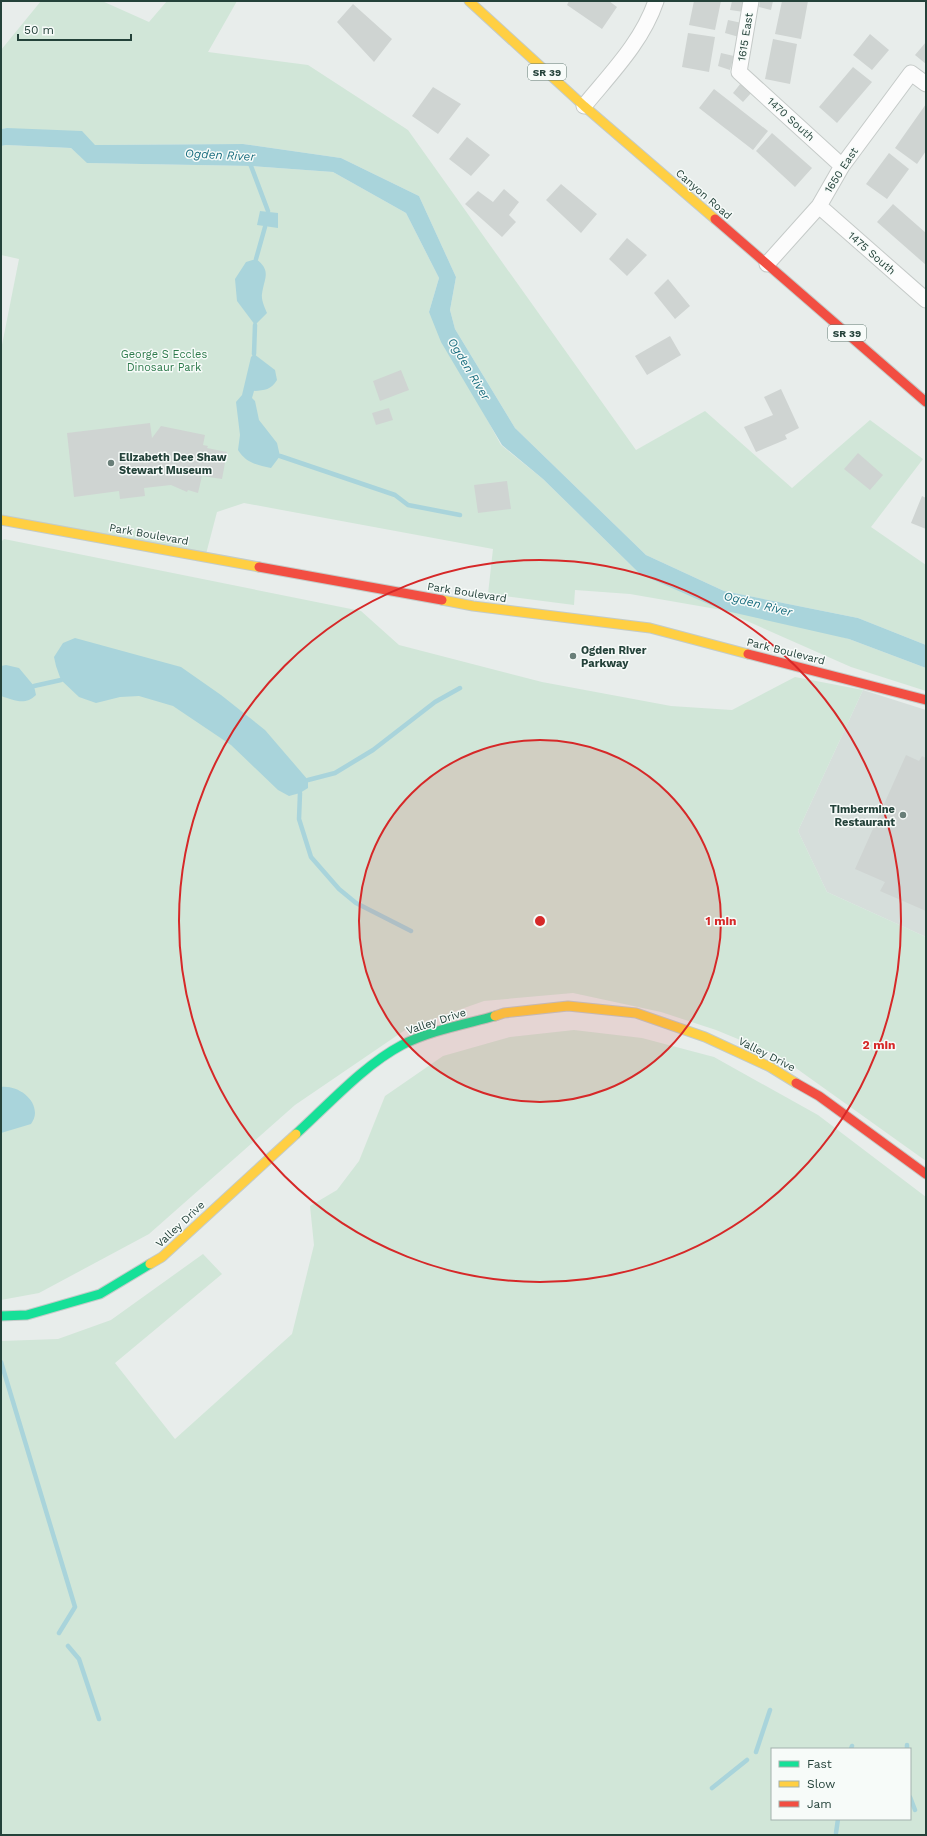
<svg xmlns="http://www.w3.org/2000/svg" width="927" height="1836" font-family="'Work Sans',sans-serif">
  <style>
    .built { fill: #d6dedb }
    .green { fill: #d1e6d8; fill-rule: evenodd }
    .water { fill: #a9d4db }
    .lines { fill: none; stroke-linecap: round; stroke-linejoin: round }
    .stream { stroke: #a9d4db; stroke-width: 4.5 }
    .building { fill: #cfd4d2 }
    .street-casing { stroke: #c5cac8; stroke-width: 17 }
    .fast-casing { stroke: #c3cbc8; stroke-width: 11 }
    .slow-casing { stroke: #c3cbc8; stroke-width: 11 }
    .jam-casing { stroke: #c3cbc8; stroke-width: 11 }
    .street { stroke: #fcfcfc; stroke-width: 15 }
    .fast { stroke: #16e098; stroke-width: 9 }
    .slow { stroke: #ffcf43; stroke-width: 9 }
    .jam { stroke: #f24e42; stroke-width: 9 }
    .ring { fill: none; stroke: #d62828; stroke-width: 2 }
    .poi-dot { fill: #697e78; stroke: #f7fbf9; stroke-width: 1.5 }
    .labels { text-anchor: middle; stroke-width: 3; stroke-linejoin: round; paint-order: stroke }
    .shield { fill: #f7fbf9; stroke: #637a73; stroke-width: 1 }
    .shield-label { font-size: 10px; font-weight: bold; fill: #24423a }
    .street-label { font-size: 11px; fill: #24423a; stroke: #f7fbf9 }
    .park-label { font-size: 11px; fill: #2d7a4b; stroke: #f7fbf9 }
    .poi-label { font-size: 11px; font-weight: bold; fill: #24423a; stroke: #f7fbf9; text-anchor: start }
    .water-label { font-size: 12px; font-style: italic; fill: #1c6f80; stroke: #f7fbf9 }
    .centre { fill: #d62828; stroke: #f7fbf9; stroke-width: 2 }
    .ring-label { font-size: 12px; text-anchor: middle; font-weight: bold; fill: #d62828; stroke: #f7fbf9; stroke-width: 3; stroke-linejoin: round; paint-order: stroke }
  </style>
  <rect width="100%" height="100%" fill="#e8edeb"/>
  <path class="built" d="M863,690L926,710V937L827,892L798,831Z"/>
  <path class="green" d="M41,1H102L149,22L167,1H237L208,52L308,65L408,130L636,450L705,411L792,488L870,420L923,459L871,527L926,565V645L858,618L724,591L646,555L515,428L455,329L450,310L456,277L419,196L341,158L243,144L95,145L7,128L1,129V50Z
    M6,145L71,148L88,163L251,166L333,172L406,213L439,278L429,312L501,445L543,479L640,574L849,639L926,668V691L851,667L722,610L630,594L575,590L574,605L488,594L493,549L244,503L217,512L206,554L1,515V350L19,259L1,255V146Z
    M4,539L361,611L399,645L542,682L671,706L732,710L795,677L863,690L798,831L827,892L926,937V1161L779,1056L716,1030L661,1012L573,993L484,1001L408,1028L295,1105L149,1234L39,1293L1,1300V542Z
    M574,1030L642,1038L714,1057L818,1115L926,1197V1835H1V1341L58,1339L111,1320L203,1254L222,1274L115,1363L175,1439L292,1334L314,1245L310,1206L337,1190L359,1161L385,1096L443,1056L510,1037ZM772,1749H910V1819H772Z"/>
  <path class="water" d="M7,128L82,131L95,145L243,144L341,158L419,196L456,277L450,310L455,329L515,428L646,555L724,591L858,618L926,645V668L849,639L722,610L640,574L543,479L502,445L441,342L429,312L439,278L406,213L333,172L251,166L87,163L71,148L6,145L1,146V129Z
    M260,211L278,213V228L257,225Z
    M256,259C272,271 264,278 262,294C261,300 265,308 267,313L255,325L237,301L235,279L246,262Z
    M254,354L275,370L277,380C271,390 265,390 254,391L252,398L255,401L259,420L277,443L280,456L271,468C257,465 246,463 238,450L240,435L236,402L242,395L251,357Z
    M75,638L181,667L221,695L265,730L308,780V788L300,793L289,796L278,790L231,745L173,706L139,696L120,697L96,703L79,697L61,680L56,666L54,657L63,643Z
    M6,665L19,668L34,686L36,695C25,706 14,700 1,696V666Z
    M1,1087C16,1085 35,1097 35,1113C35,1117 33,1121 31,1124L1,1133Z"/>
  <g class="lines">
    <path class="stream" d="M249,162L251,166L268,211
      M256,259L265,227
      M254,354L255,325
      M280,456L395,495L408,505L460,515
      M34,686L61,680
      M308,780L335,773L373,750L435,702L460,688
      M300,793L299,819L311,857L339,889L356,903L411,931
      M1,1362L75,1607L59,1633
      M68,1646L79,1659L99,1719
      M851,1749L852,1746
      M907,1749V1745
      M756,1752L770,1710
      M712,1788L747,1760
      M910,1797L915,1810
      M836,1833L838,1819"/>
  </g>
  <path class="building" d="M569,1L597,2L609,1L617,7L602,29L567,5Z
    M694,1H721L715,30L689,25Z
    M732,1H746L744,12L730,10Z
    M760,1H773L771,10L759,7Z
    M782,1H808L801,39L775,34Z
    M353,4L392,39L374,62L337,22Z
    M728,20L742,23L739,37L725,33Z
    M688,33L715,37L709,72L682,67Z
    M870,34L889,50L872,70L853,55Z
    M773,39L797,44L790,84L765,79Z
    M926,42V64L915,55Z
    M721,53L734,56L730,70L718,66Z
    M853,67L872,82L837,123L819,107Z
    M741,83L752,92L743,102L733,93Z
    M433,87L461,104L438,134L412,116Z
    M714,89L768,131L753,150L699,108Z
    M926,104V151L917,164L895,148Z
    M772,133L812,168L795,187L756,151Z
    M467,137L490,155L471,176L449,159Z
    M889,153L909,169L887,199L866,184Z
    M561,184L597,214L581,233L546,200Z
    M504,189L519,202L509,215L516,222L502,237L465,204L478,191L493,202Z
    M893,204L926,233V265L877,222Z
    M627,238L647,255L627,276L609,259Z
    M668,279L690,306L675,319L654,293Z
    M670,336L681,355L647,375L635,356Z
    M401,370L409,390L380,401L373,381Z
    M781,389L799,428L785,435L787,439L756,452L744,427L773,415L764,397Z
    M389,408L393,420L376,425L372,413Z
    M150,423L152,438L161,426L205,435L203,445L208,446L207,448L227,452L222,479L202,476L198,493L188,490L187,492L171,485L144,488L145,496L120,499L119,491L74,497L67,433Z
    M858,453L883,475L870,490L844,469Z
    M507,481L511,509L478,513L474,485Z
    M922,496L926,498V529L911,523Z
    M906,755L919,761L922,756L926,758V911L880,891L885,882L855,869Z"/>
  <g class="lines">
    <g class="street-casing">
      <path id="street" d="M751,1L739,72L842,166
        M584,106C611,73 642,42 656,1
        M819,206L926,300
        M767,264L819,206L842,166L911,73L926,84"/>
    </g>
    <g class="fast-casing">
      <path id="fast" d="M296,1134C328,1105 364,1065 402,1045C428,1031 466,1024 495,1016
        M1,1316L27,1315L100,1294L150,1264"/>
    </g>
    <g class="slow-casing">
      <path id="slow" d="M469,1L584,106L715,219
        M1,520L259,567
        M442,600L473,606L650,628L748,654
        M495,1016L504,1013L568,1006L636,1013L705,1037L770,1067L796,1083
        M150,1264L162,1257L296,1134"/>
    </g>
    <g class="jam-casing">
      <path id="jam" d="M715,219L926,402
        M259,567L442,600
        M748,654L926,700
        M796,1083L819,1096L926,1174"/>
    </g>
    <use href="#street" class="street"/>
    <use href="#fast" class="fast"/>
    <use href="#slow" class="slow"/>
    <use href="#jam" class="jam"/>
  </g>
  <circle cx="540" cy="921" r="181" fill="#d62828" fill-opacity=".12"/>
  <g class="ring">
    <circle cx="540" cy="921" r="181"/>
    <circle cx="540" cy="921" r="361"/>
  </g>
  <g class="poi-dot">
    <circle cx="111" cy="463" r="4"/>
    <circle cx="573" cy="656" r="4"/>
    <circle cx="903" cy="815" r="4"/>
  </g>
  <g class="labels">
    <g class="shield">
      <rect x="528" y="64" width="38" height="16" rx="3"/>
      <rect x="828" y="325" width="38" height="16" rx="3"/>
    </g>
    <g class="shield-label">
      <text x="547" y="76">SR 39</text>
      <text x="847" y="337">SR 39</text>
    </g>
    <g class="street-label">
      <text transform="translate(745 37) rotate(-81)" y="4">1615 East</text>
      <text transform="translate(791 119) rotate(42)" y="4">1470 South</text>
      <text transform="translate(841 170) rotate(-57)" y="4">1650 East</text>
      <text transform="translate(704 194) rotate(41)" y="4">Canyon Road</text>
      <text transform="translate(872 253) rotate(41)" y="4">1475 South</text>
      <text transform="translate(149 534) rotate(10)" y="4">Park Boulevard</text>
      <text transform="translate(467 592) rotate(9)" y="4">Park Boulevard</text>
      <text transform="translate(786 651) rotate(14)" y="4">Park Boulevard</text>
      <text transform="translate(436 1021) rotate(-18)" y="4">Valley Drive</text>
      <text transform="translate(767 1054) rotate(27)" y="4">Valley Drive</text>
      <text transform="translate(180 1224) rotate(-43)" y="4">Valley Drive</text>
    </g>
    <g class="park-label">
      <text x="164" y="358">George S Eccles<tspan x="164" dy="13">Dinosaur Park</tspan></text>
    </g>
    <g class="poi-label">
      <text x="119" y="461">Elizabeth Dee Shaw<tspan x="119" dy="13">Stewart Museum</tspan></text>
      <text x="581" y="654">Ogden River<tspan x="581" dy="13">Parkway</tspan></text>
      <text x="895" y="813" text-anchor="end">Timbermine<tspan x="895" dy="13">Restaurant</tspan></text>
    </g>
    <g class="water-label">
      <text transform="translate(220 155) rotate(3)" y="4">Ogden River</text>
      <text transform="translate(469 369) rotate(59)" y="4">Ogden River</text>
      <text transform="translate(758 604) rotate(14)" y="4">Ogden River</text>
    </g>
  </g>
  <circle cx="540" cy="921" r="6" class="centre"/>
  <g class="ring-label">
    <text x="721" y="925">1 min</text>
    <text x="879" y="1049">2 min</text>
  </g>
  <rect width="927" height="1836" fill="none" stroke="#24423a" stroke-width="4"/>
  <rect x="771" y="1748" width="140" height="72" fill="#f7fbf9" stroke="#a3b1ad"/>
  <rect x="779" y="1761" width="20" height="6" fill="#16e098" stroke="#a3b1ad"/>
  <text x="807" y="1768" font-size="12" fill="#24423a">Fast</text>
  <rect x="779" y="1781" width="20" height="6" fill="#ffcf43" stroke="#a3b1ad"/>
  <text x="807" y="1788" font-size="12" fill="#24423a">Slow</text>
  <rect x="779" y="1801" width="20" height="6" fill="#f24e42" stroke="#a3b1ad"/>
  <text x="807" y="1808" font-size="12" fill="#24423a">Jam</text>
  <path d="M18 34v6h113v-6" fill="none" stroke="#24423a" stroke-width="2"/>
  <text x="24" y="34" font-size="12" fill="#24423a" stroke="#f7fbf9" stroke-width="3" paint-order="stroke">50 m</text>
</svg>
